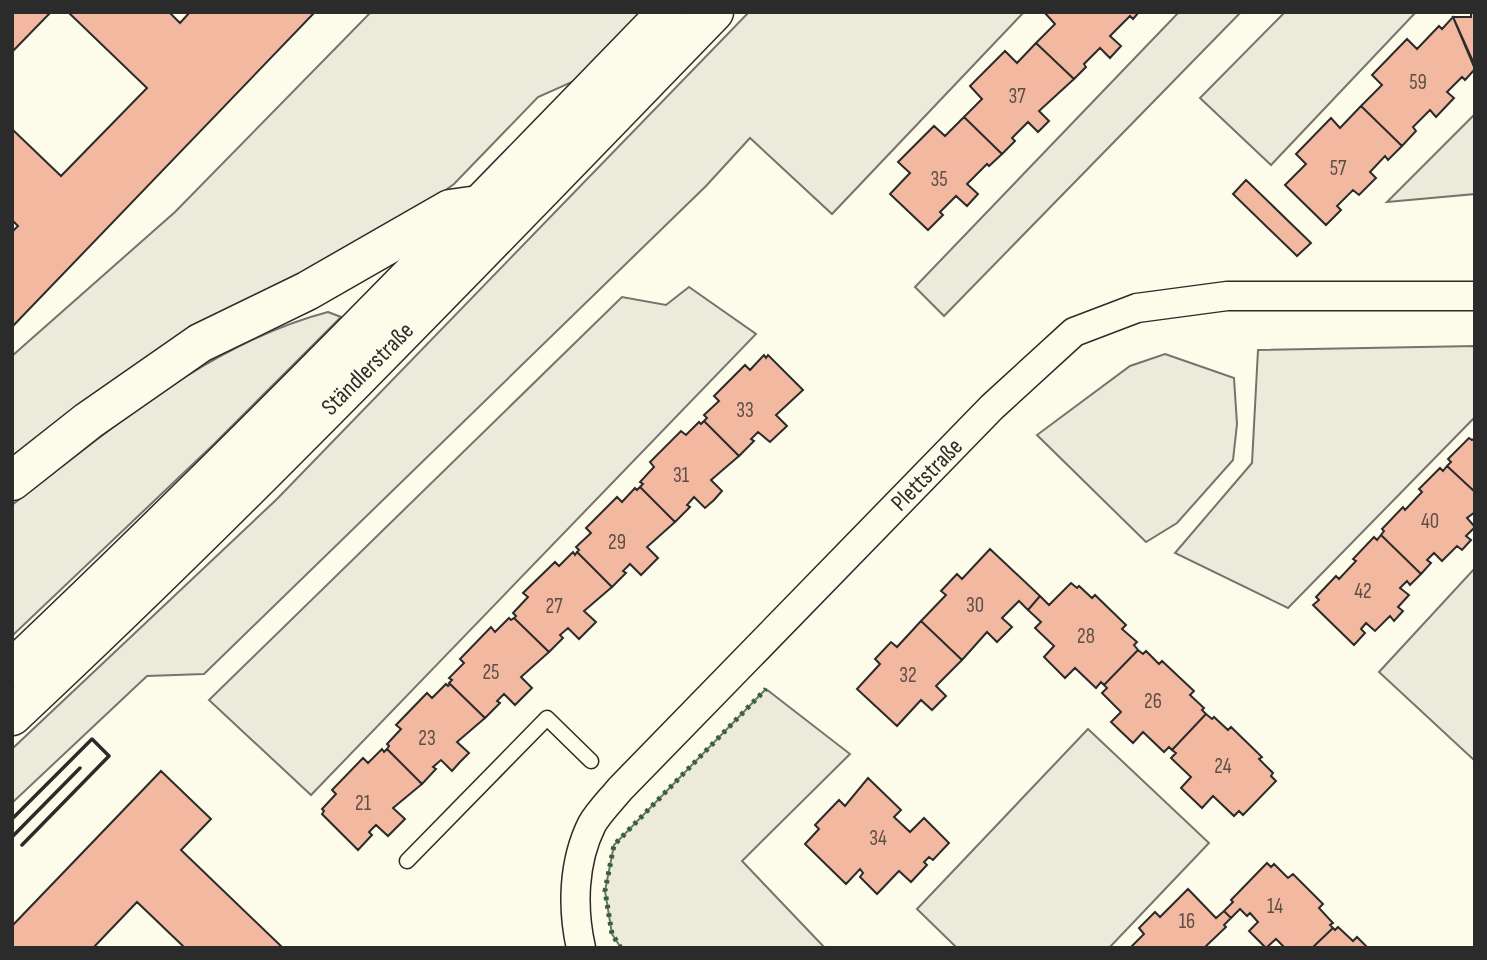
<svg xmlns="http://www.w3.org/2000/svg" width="1487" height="960" font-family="'Sofia Sans Condensed',sans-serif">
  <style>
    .green { fill: #ecebdb; stroke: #74746e; stroke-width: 2 }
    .building { fill: #f2b8a0; stroke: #2b2b2b; stroke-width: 2 }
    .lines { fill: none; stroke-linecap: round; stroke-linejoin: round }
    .service-casing { stroke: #2b2b2b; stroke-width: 17 }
    .minor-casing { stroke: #2b2b2b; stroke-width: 31 }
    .trunk-casing { stroke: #2b2b2b; stroke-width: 41 }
    .service { stroke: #fdfbea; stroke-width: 14 }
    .minor { stroke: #fdfbea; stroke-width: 28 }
    .trunk { stroke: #fdfbea; stroke-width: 38 }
    .hedge { stroke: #34623c; stroke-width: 5; stroke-dasharray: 3.5 5; stroke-linecap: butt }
    .wall { stroke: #2b2b2b; stroke-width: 3.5 }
    .labels { text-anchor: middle; stroke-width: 5; stroke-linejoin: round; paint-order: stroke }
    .number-label { font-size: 21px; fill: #5d4e48 }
    .street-label { font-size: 24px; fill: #2b2b2b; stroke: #fdfbea }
  </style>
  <rect width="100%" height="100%" fill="#fdfbea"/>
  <path class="green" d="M371,12H645L581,78L538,97L454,184L414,213L12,460V356L175,212Z
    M749,12H1024L832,214L750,138L706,186L204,674L147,676L12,803V749L277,499Z
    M1179,12H1241L944,316L915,287Z
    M1285,12H1416L1271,165L1200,98Z
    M1475,114V194L1387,202Z
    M689,287L756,334L311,795L209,700L622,297L666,305Z
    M328,312L341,317L214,444L12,636V505C110,431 206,344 328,312Z
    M1475,346V417L1288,608L1175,553L1252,463L1258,350Z
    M1165,354L1234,378L1237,424L1233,460L1177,523L1146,542L1037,435L1130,366Z
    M1475,568V761L1379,672Z
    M766,689L850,754L742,861L825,948H621L612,934L605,891L614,845Z
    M1088,729L1209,843L1109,948H957L917,909Z"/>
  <path class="building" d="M12,12H51L12,52Z
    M68,12H169L180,23L190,12H315L12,327V232L18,226L12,220V129L61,176L147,88Z
    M1139,12L1133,19L1130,16L1110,36L1121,46L1110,58L1100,48L1084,64L1086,67L1074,79L1036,43L1055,24L1044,12Z
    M1471,13H1475V66L1453,17H1471Z
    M1453,17L1475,69L1465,80L1462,77L1447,92L1454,98L1436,117L1430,110L1413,127L1416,131L1402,146L1361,106L1382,85L1372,75L1407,39L1417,49L1439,26L1442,29Z
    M1036,43L1074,79L1039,111L1049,121L1038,132L1028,122L1012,138L1015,141L1002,154L964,117L982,99L970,86L1005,51L1017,63Z
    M1361,106L1402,146L1388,160L1385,156L1370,172L1376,178L1359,195L1353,190L1337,206L1341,210L1326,225L1285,185L1306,164L1296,154L1331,118L1340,128Z
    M964,117L1002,154L989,166L987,164L967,184L978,194L967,206L956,196L940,212L943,215L928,230L890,194L910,173L898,162L934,126L945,136Z
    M1246,180L1311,243L1297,256L1233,194Z
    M764,355L766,358L768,355L803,390L776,415L787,426L770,442L758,432L751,439L754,441L739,456L704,421L707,418L704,415L719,401L714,396L745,365L750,370Z
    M704,421L739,456L711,480L722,491L714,500L705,508L694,497L687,505L690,507L675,522L640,487L643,484L640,482L654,467L650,462L681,431L686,435L699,422L701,424Z
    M1469,438L1472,440L1475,438V492L1447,466L1451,462L1448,459Z
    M1447,466L1475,492V512L1467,518L1475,527L1466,536L1471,540L1462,550L1457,546L1442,561L1434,553L1427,560L1431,563L1421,574L1381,535L1384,531L1382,529L1403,507L1405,510L1422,492L1419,489L1440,468L1443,471Z
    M640,487L675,522L647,547L658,558L641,575L630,564L623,571L626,573L612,587L577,552L579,550L576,547L591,533L586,528L617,497L622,502L635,488L637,490Z
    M1381,535L1421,574L1410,585L1407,581L1400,588L1409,595L1398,607L1403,611L1394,621L1390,616L1375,631L1366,623L1361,629L1365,633L1354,645L1313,605L1319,600L1316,597L1336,576L1339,579L1356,561L1353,559L1374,537L1377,540Z
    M990,549L1040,596L1028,610L1019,601L1002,618L1012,627L997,642L987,632L962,660L921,621L946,595L941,591L957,574L962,579Z
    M573,552L575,555L577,552L612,587L584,611L596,622L579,639L568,628L560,635L563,638L549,652L514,618L516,616L513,613L528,597L523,593L555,562L559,566Z
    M1071,583L1077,588L1079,586L1092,598L1095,595L1126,625L1122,629L1137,642L1134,645L1138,650L1104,685L1101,682L1096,688L1075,668L1065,678L1044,657L1054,646L1035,628L1041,622L1028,610L1040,596L1049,605Z
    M509,618L511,620L514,618L549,652L521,677L532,688L515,705L504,694L497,701L500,703L485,718L449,683L452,680L449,678L464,663L460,659L491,627L495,632Z
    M921,621L962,660L936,686L946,696L932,710L921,700L897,726L857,689L880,664L875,659L891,642L897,647Z
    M1138,650L1143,654L1146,651L1159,664L1162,661L1194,691L1190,695L1204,708L1202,710L1206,714L1172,750L1169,747L1164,752L1143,732L1133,743L1111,722L1121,712L1102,693L1107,688L1104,685Z
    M446,684L448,686L450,684L485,718L457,742L469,753L460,762L452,771L441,760L433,767L436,769L422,784L387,749L389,746L387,744L401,729L396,725L427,693L432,698Z
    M1206,714L1212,719L1214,717L1228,730L1231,727L1262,757L1259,759L1273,773L1271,776L1276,781L1243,815L1239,811L1234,816L1213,796L1202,808L1181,788L1191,777L1171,758L1176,753L1172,750Z
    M382,749L384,752L387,749L422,784L393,808L405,819L388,836L376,825L369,832L372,835L358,850L322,814L324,811L322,809L336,794L332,790L363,758L368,763Z
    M161,771L211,819L181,850L283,948H185L137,902L93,948H12V926Z
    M868,778L901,810L894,817L910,832L924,818L949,843L933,860L929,857L924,862L927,865L911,882L899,871L877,894L860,877L863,873L860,869L846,884L805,844L819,829L815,825L839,800L845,806Z
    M1267,863L1271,867L1274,864L1288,878L1293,874L1323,904L1319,908L1333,923L1330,925L1333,928L1312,948H1285L1276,939L1266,948L1249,931L1258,922L1250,913L1247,916L1240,909L1231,918L1224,911L1233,902L1231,900Z
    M1188,889L1216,918L1224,911L1231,918L1224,925L1226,927L1204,948H1130L1144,934L1139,928L1155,912L1160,917Z
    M1338,927L1353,941L1357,937L1368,948H1312L1333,928L1335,930Z"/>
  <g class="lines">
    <g class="service-casing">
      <path id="service" d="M407,861L547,718L591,761"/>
    </g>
    <g class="minor-casing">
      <g id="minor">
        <path id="s1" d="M581,948C572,908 573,862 592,824C599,812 611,800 620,789L992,407L1074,332L1137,308L1227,296H1475"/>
      </g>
    </g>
    <g class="trunk-casing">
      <g id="trunk">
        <path d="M12,481L88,421L200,343L307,291L450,209L471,206"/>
        <path d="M12,669C237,456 452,234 667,12"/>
        <path id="s2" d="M12,716C254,490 483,250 714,12"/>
      </g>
    </g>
    <use href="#service" class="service"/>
    <use href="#minor" class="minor"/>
    <use href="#trunk" class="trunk"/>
    <path class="hedge" d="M621,948L612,934L605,891L614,845L766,689"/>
    <path class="wall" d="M12,819L92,739L109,756L22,845
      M12,837L80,768
      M12,861V862"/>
  </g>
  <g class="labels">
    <g class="number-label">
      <text x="1418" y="89">59</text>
      <text x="1017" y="103">37</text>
      <text x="1338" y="175">57</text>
      <text x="939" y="186">35</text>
      <text x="745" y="417">33</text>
      <text x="681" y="482">31</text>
      <text x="1430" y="528">40</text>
      <text x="617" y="549">29</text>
      <text x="1363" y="598">42</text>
      <text x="975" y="612">30</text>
      <text x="554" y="613">27</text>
      <text x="1086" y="643">28</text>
      <text x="491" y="679">25</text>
      <text x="908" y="682">32</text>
      <text x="1153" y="708">26</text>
      <text x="427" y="745">23</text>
      <text x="1223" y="773">24</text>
      <text x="363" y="810">21</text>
      <text x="878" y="845">34</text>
      <text x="1275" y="913">14</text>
      <text x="1187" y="928">16</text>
    </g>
    <g class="street-label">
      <text dy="8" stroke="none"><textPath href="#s2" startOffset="497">Ständlerstraße</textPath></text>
      <text dy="8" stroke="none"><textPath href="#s1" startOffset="611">Plettstraße</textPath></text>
    </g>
  </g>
  <rect width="1487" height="960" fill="none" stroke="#2b2b2b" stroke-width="28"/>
</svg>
